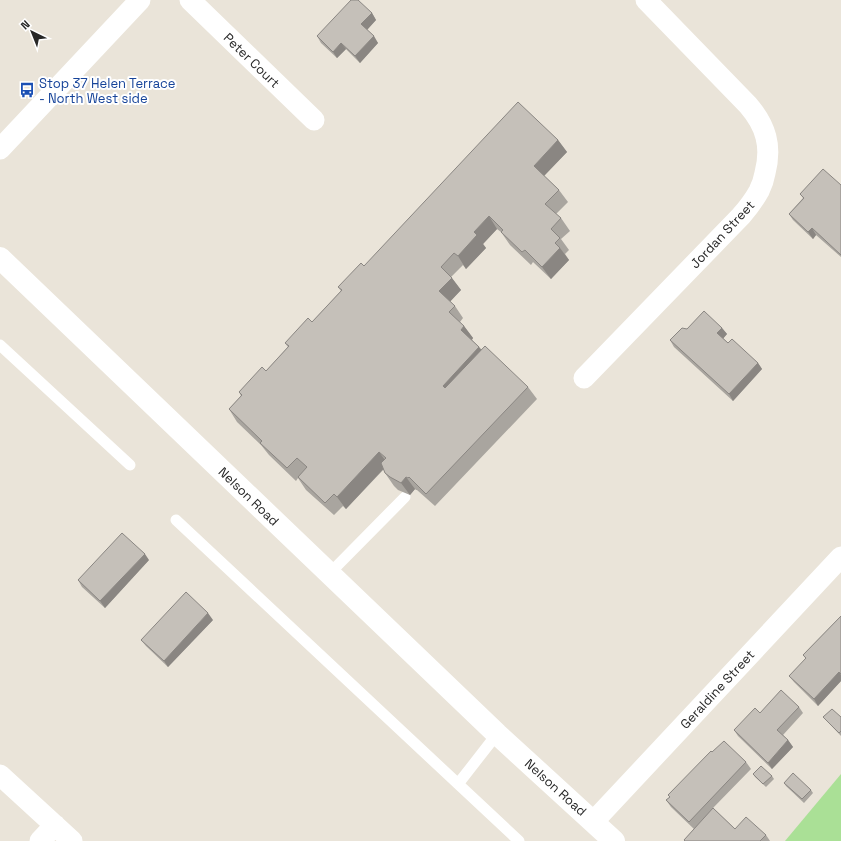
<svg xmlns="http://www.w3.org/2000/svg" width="841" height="841" font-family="'Space Grotesk',sans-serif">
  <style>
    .green { fill: #aae096 }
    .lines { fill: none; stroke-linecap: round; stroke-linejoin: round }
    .lane { stroke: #fff; stroke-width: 11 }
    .street { stroke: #fff; stroke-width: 21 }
    .secondary { stroke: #fff; stroke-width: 22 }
    .wall { fill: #a9a59f }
    .shaded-wall { fill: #8a8682 }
    .building { fill: #c5c0b9; stroke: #8a8682 }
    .labels { text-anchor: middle; stroke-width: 4; stroke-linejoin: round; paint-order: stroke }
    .street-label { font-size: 13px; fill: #272727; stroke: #fff }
    .transit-label { font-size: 13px; fill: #164399; stroke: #fff; text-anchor: start }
  </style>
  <rect width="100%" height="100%" fill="#eae4d9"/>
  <path class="green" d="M841,774V841H785Z"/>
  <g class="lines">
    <path class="lane" d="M0,345L130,465
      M176,520L519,841
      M330,573L405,497
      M458,784L497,734"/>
    <path class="street" d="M190,0L314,120
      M0,149L140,0
      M584,378L741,216C748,208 754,200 759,191C762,185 764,179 765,173C772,146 766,126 748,105L646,0
      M0,775L72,841
      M594,821L841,557
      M40,841L55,825"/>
    <path class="secondary" d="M0,258L497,734L614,841"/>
  </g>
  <path class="wall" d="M372,13L376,20L367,30L378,43L360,63L346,49L337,58L321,43L317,36Z
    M558,140L567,152L544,176L559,190L568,202L556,214L561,218L570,231L561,239L569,250L565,254L569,260L551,279L533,262L531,265L510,245L501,232L497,229L483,244L486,248L466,269L463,265L451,277L461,290L450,301L455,306L463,318L460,322L464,326L473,338L472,340L481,349L528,387L537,399L435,506L417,490H416L415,489L410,495L398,490L394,486L385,473L384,469L346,509L343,506L334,515L306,490L298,478L296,481L269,455L261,445L237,422L229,409L241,396L239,392L266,371L288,347L285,343L312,322L341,291L338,287L364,266Z
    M841,185V257L816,235L813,239L793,220L789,214L803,198L800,194Z
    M722,328L727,334L723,338L728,343L758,363L762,369L733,401L674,347L670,340L687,329Z
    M149,560L105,608L82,587L78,580Z
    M841,616V681L818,706L794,682L789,676L806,659L803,655Z
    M213,620L168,667L146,646L141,640Z
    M799,707L803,713L783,735L788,740L793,747L772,769L738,736L734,730L760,713Z
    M823,717H841V736L826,720Z
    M712,752L746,762L751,769L713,808L735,829L766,835L770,841H685L684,840L694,829L671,807L666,800L670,797L668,795Z
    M753,774L772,776L774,779L766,787L755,777Z
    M784,783L811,790L813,793L804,803L786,786Z"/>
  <path class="shaded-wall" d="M372,13L376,20L366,31L361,24Z
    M374,36L378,43L360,63L355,56Z
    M341,43L346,49L337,58L333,52Z
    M558,140L567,152L542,178L534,166Z
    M489,216L497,229L483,244L486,248L466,269L458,256L474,232Z
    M812,228L816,235L813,239L808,232Z
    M560,248L569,260L551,279L542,267Z
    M452,278L461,290L448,304L439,291Z
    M464,326L473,338L470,342L461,330Z
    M722,328L727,334L722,340L717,333Z
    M479,347L488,359L451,398L443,386Z
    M758,363L762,369L733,401L729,394Z
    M379,452L388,464L346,509L337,497Z
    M406,477L415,489L410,495L401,483Z
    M145,554L149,560L105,608L100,601Z
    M208,613L213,620L168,667L164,661Z
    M839,672L841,675V681L818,706L814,699Z
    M788,740L793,747L772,769L768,763Z"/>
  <path class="building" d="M351,0H358L372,13L361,24L374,36L355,56L341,43L333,52L317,36Z
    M518,102L558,140L534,166L559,190L545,204L561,218L551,229L560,238L555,243L560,248L542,267L525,250L522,252L501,232L503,230L489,216L474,232L477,235L458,256L454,253L441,267L452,278L439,291L455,306L449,312L464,326L461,330L479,347L443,386L445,388L485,346L528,387L426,494L409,477L408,478L406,477L401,483L390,477L385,473L381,463L386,458L379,452L337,497L334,494L325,503L298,477L307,467L297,458L287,468L260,443L262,441L229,409L242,395L239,392L262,367L266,371L289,346L285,343L308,318L312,322L342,290L338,287L361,263L364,266Z
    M823,169L841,185V255L812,228L808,232L789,214L804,198L800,194Z
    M704,311L722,328L717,333L728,343L732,339L758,363L729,394L670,340L682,328L687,329Z
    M122,533L145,554L100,601L78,580Z
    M186,592L208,613L164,661L141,640Z
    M841,616V674L839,672L814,699L789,676L806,658L803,655Z
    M781,690L799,707L777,730L788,740L768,763L734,730L755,708L760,713Z
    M832,709L841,717V731L839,733L823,717Z
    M724,741L746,762L689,822L666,800L670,797L668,795L711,751L712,752Z
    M761,766L772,776L763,784L753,774Z
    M793,773L811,790L802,799L784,783Z
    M713,808L735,829L746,817L766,835L760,841H685L684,840Z"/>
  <defs>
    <g id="bus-bare" transform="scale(1.2)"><path d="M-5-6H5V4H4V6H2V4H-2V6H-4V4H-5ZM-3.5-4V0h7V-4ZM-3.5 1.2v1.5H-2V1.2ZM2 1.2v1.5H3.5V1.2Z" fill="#1a4fb4" stroke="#fff" stroke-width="2.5" paint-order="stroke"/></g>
  </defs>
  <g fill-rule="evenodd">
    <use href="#bus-bare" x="27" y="90"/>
  </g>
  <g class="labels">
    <g class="street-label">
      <text transform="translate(252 60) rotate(44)" y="5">Peter Court</text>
      <text transform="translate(722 234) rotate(-47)" y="5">Jordan Street</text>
      <text transform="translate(249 496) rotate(44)" y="5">Nelson Road</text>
      <text transform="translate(717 689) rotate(-47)" y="5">Geraldine Street</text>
      <text transform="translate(556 787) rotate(42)" y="5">Nelson Road</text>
    </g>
    <g class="transit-label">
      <text x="39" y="88">Stop 37 Helen Terrace<tspan x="39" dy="15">- North West side</tspan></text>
    </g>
  </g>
  <g transform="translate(32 32) rotate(317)" stroke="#ffffff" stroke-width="3" paint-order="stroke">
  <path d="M0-3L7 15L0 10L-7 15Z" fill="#272727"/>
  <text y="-6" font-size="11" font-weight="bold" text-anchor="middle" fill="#272727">N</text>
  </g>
</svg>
